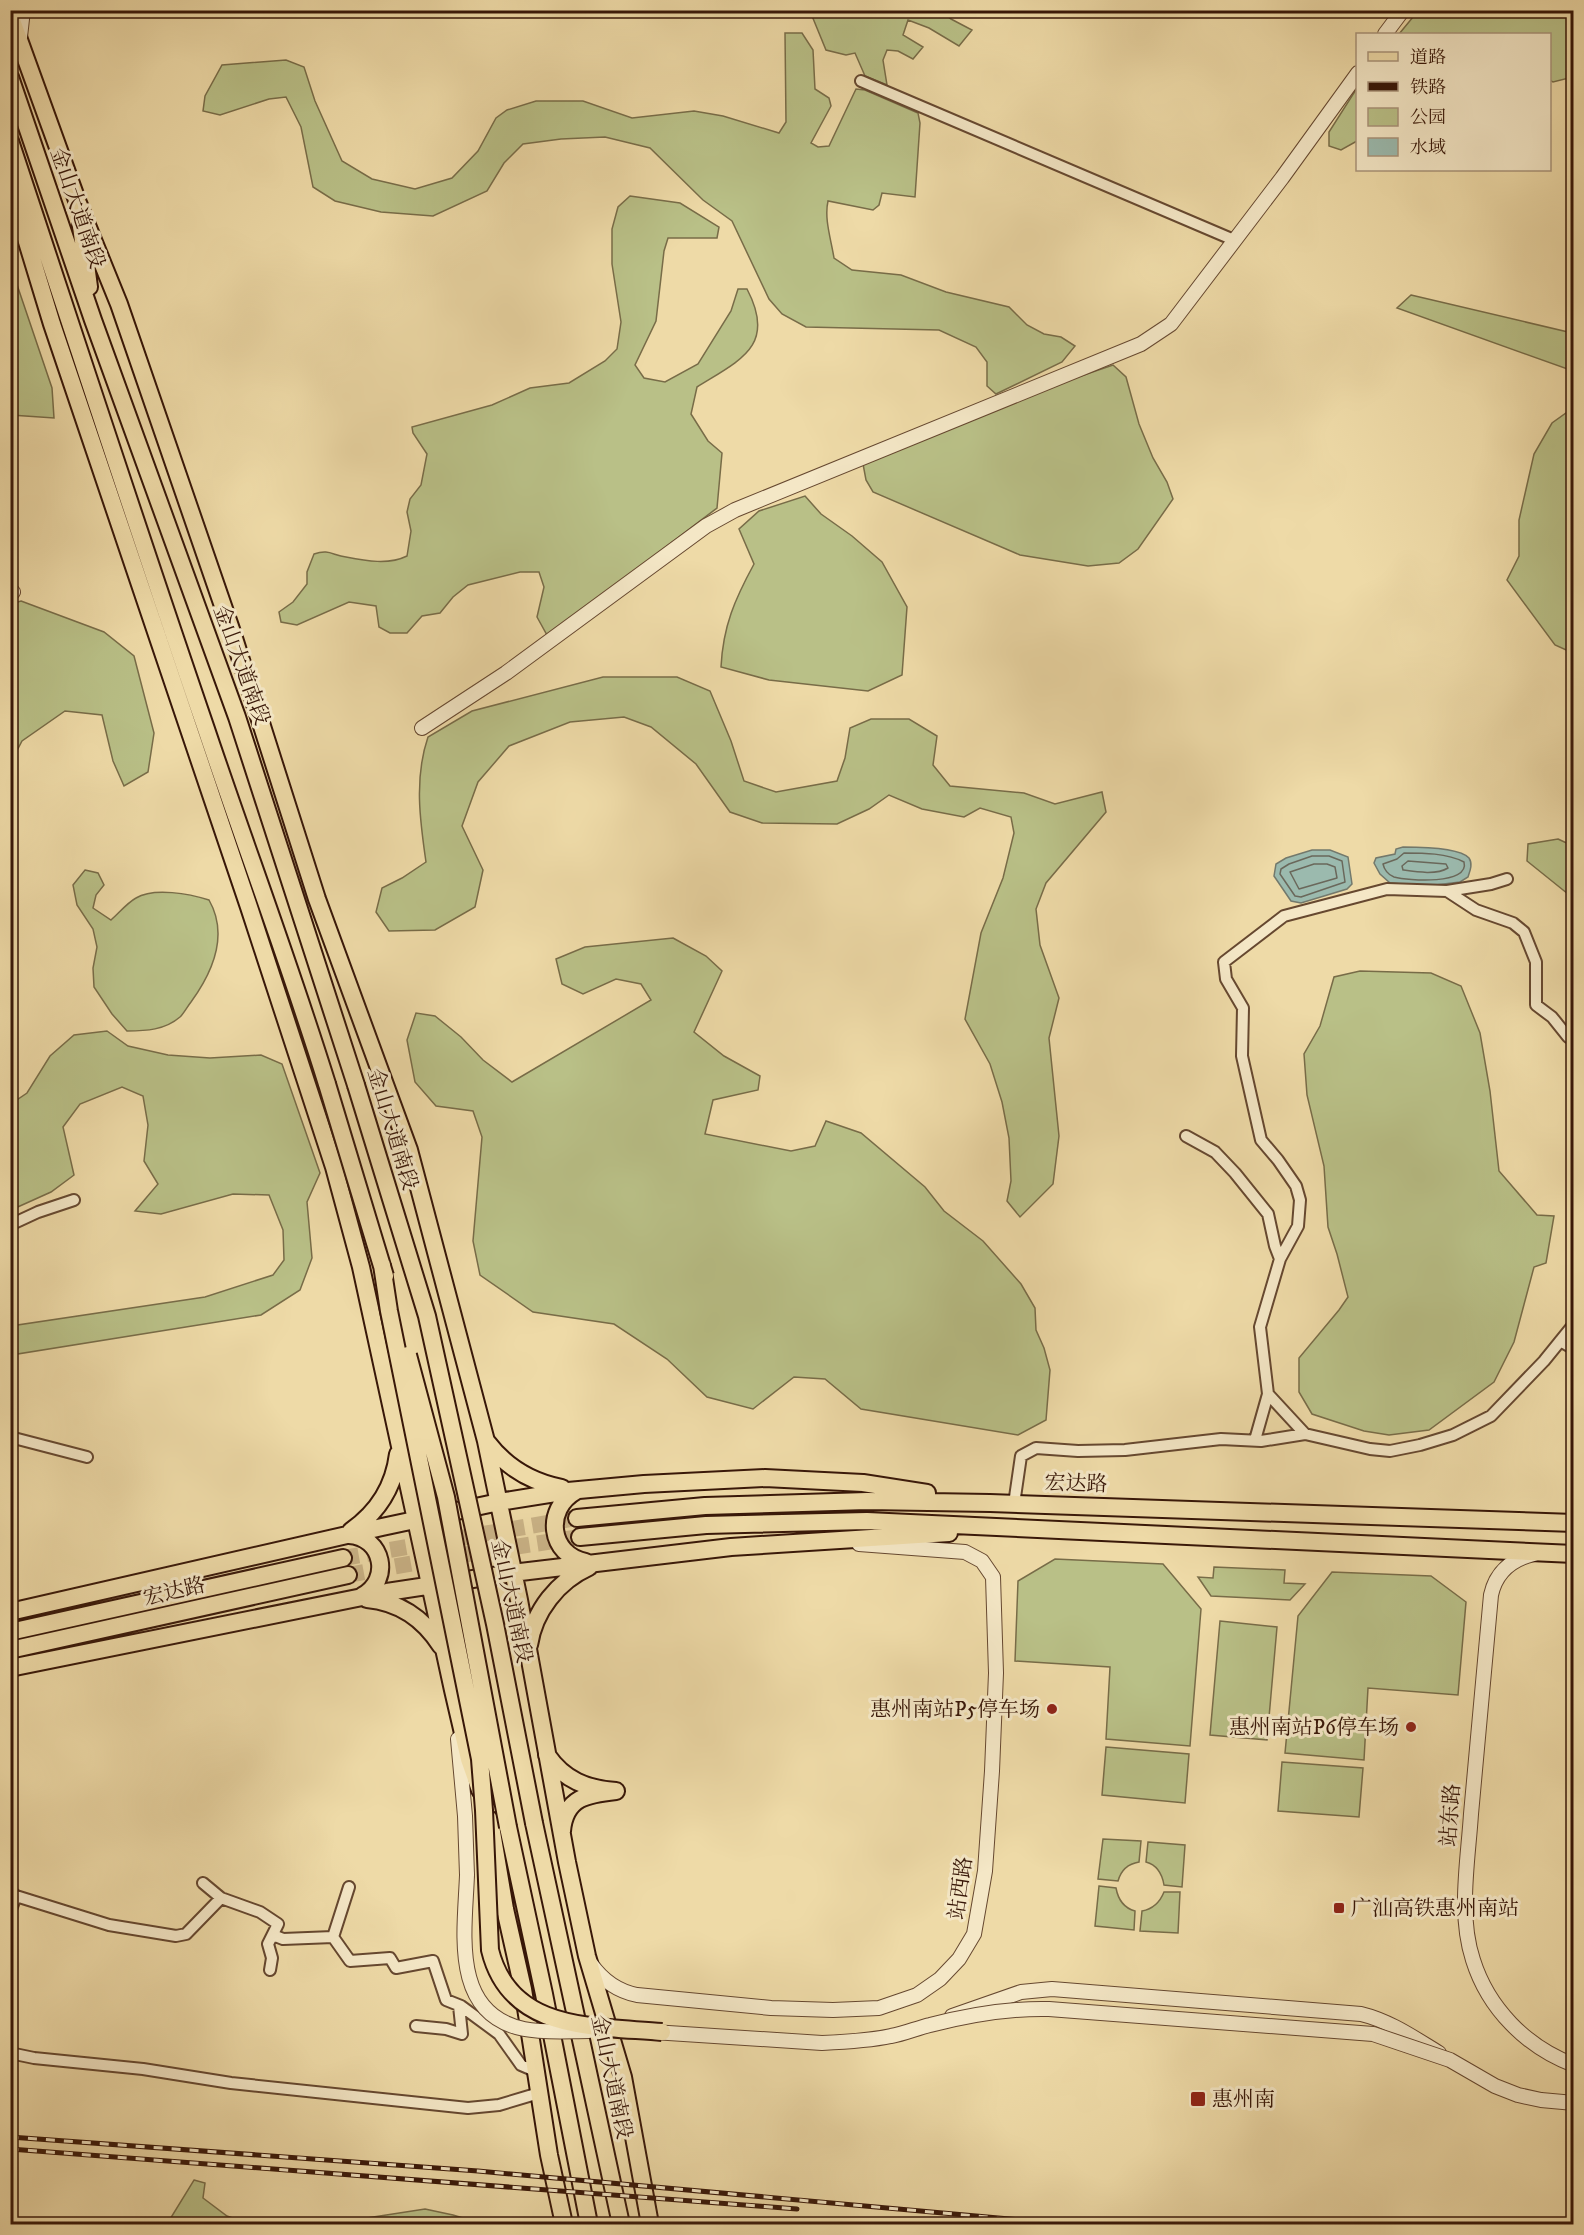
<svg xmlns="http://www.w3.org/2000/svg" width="1584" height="2235" font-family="'IM FELL DW Pica','Noto Serif SC',serif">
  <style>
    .green { fill: #b9c087; stroke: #786c48; stroke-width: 1.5 }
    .water { fill: #9bbaae; stroke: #73796c; stroke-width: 1.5 }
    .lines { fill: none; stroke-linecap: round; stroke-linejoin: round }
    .shore { stroke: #6a685b; stroke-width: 1.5 }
    .primary-tunnel { stroke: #cab387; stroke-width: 16; stroke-dasharray: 16 8; stroke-linecap: butt }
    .minor-casing { stroke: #664830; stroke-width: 14 }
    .tertiary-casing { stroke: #664830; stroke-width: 16 }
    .primary-casing { stroke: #381708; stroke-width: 20 }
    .minor { stroke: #f4e7c6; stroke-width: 10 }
    .tertiary { stroke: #f4e7c6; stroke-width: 14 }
    .primary { stroke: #eedaa7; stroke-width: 16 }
    .rail-casing { stroke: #381708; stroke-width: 5 }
    .rail { stroke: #f4e7c6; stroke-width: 3; stroke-dasharray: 9; stroke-linecap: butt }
    .tertiary-bridge-casing { stroke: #664830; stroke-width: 16; stroke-linecap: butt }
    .primary-bridge-casing { stroke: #381708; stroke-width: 20; stroke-linecap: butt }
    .tertiary-bridge { stroke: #f4e7c6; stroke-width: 14 }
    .primary-bridge { stroke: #eedaa7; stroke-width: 16 }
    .poi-dot { fill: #8f2418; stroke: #f4e7c6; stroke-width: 2 }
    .labels { text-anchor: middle; stroke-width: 6; stroke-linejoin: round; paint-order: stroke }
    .street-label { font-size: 21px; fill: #381708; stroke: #f4e7c6 }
    .poi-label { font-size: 21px; fill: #381708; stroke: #f4e7c6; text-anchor: end }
  </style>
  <rect width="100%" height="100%" fill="#eedaa7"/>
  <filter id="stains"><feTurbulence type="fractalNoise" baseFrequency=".00333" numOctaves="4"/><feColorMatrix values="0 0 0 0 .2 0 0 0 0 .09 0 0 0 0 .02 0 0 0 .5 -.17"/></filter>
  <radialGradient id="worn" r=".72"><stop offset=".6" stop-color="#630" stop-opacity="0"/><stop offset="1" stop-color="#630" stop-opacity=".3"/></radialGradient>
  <path class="green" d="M810,11H941L951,19L972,30L959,46L929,28L908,20L903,35L923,47L913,59L898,51L887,50L883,60L887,85L865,76L855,53L846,55L826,50Z
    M1418,11H1573V77L1553,82L1550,80V34H1399Z
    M785,33H802L813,50L815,89L829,98L831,106L811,143L818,147L829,146L856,89L865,90L918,113L920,123L915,197L882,193L879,205L873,210L828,201C824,219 831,239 834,258L852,270L901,275L946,292L1009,307L1027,325L1044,334L1061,337L1075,346L1062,362L996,394L987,386V362L976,347L939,330L806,327L782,314L769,299L732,221L703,200L650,148L605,137L561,139L523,144L504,163L487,191L433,216L381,212L335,201L313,187L301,127L286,97L269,99L220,115L203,111L205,96L222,65L286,60L304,67L315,101L342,161L372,179L415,189L452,178L478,151L496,118L507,110L536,101H583L632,118L694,111L723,116L779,133L786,122Z
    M1357,88V141L1341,150L1329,146V132Z
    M630,196L680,203L719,227L717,238H668L664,251L656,321L635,365L644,378L665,382L698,364L731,311L738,289H747C777,346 740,360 697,387L691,414L708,441L722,453L717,508L553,633L547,635L537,617L544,587L539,572H520L468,585L453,597L440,613L422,616L407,633H390L379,627L376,606L349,602L297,625L281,622L279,612L293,602L307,584V572L314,554C329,549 332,555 346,557C366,561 389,565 407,556L411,531L407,512L410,499L421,485L427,454L413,433L412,427L492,405L530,388L569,383L605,361L617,349L621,322L612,264V229L618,207Z
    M10,264L52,388L54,418L11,415Z
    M1411,295L1568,332L1573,335V371L1397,308Z
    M1113,365L1126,377L1139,424L1153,458L1167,482L1173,499L1138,549L1119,563L1088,566L1020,555L873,492L866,480L863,464L1072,379Z
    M1573,408V653L1555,645L1507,580L1519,556V520L1534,454L1552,423Z
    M805,496L821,514L852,536L882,562L907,607L902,675L868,691L769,680L721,667C723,626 735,599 754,564L739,529L759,511Z
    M21,601L104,632L134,656L154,733L148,772L124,786L113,761L102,715L65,711L22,741L11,762V604Z
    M603,677H677L710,691L731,741L744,781L776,792L837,781L845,758L850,728L871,719H909L937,736L933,765L950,786L1024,793L1055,804L1102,792L1106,812L1046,883L1036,909L1040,945L1059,998L1049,1038L1059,1136L1053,1184L1020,1217L1007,1201L1011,1181L1009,1138L1002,1102L990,1064L965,1019L981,933L1003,878L1014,833L1011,817L980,808L964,817L922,809L889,795L869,809L837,824L762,823L730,812L696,764L651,727L624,717L570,722L509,746L478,782L462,826L483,870L475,907L435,930L389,931L376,912L382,888L402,878L426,862C420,821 414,778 428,737L472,711Z
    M1558,839L1573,846V898L1527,861L1528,844Z
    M85,870L98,873L104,885L96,895L93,908L111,920C119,913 127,903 136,898C154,887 190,894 209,900C229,935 212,973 191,1002C187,1007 184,1013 180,1017C165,1030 146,1031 127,1031L112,1014L94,987L93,968L97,947L93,929L77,905L73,885Z
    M673,938L706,956L722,971L694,1032L724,1056L760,1076L758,1090L713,1100L705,1134L791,1151L815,1146L826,1121L861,1133L925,1187L944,1211L983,1241L1021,1284L1035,1308L1036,1330L1044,1348L1050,1370L1046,1420L1018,1435L861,1409L825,1379L794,1377L753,1409L707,1397L667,1359L614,1324L533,1312L480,1275L473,1241L482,1137L473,1111L436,1106L415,1082L407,1040L416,1013L435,1016L461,1037L483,1060L512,1082L651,1000L641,984L616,979L583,994L562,984L556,959L585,947Z
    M1360,971L1431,973L1461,986L1480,1033L1490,1091L1499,1171L1537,1215L1554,1216L1546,1263L1534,1267L1514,1342L1494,1382L1429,1430L1389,1435L1364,1431L1312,1414L1299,1392V1358L1339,1310L1348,1297L1337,1254L1328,1227L1324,1166L1307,1095L1304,1054L1320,1026L1334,977Z
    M107,1031L128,1046L168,1055L210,1058L261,1055L282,1064L320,1173L307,1202L312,1258L300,1290L261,1315L11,1355V1326L205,1297L273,1275L284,1260L283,1230L269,1195L233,1194L161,1214L135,1211L158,1184L144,1161L148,1125L143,1096L122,1087L80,1104L63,1127L74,1175L51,1192L11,1210V1104L27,1093L50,1056L74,1035Z
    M1055,1559L1163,1564L1201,1609L1190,1746L1106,1739L1110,1667L1015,1661L1018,1581Z
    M1214,1567L1285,1570L1284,1583L1305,1584L1290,1600L1211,1596L1198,1577L1213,1578Z
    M1332,1572L1431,1576L1466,1602L1458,1695L1368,1688L1364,1760L1285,1753L1298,1616Z
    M1220,1621L1277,1627L1267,1740L1210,1735Z
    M1106,1747L1189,1754L1185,1803L1102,1795Z
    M1282,1762L1363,1768L1359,1817L1278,1811Z
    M1103,1839L1141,1841L1139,1862C1127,1864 1121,1870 1118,1881L1098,1879Z
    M1148,1842L1185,1845L1182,1887L1164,1885C1162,1873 1157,1865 1146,1862Z
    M1099,1886L1116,1888C1118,1899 1124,1908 1135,1911L1134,1930L1095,1926Z
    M1164,1892H1180L1178,1933L1140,1931L1142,1911C1153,1909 1160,1902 1164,1892Z
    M194,2180L205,2183L203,2198L227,2216L250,2224H167Z
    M425,2209L453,2215L483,2224H328Z"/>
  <path class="water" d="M1403,847C1418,847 1459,847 1469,858C1473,864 1470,871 1468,877L1460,882L1427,886L1390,883L1380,874L1374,863L1376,858L1395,854L1396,849Z
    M1312,850H1330L1348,857L1352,884L1347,889L1301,903L1291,901L1274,876L1276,864L1286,858Z"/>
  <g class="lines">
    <path class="shore" d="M1404,853C1423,853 1447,853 1464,862C1470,885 1408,881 1394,877C1388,875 1384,869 1383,864L1397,859Z
      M1312,856H1329L1342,861L1345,882L1301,897L1295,896L1280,874L1281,869L1289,864Z
      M1408,861L1446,864L1448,868C1437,875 1417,872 1403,870L1402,866Z
      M1314,864H1327L1335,867L1337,878L1299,889L1290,872Z"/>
    <path class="primary-tunnel" d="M343,1558L577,1518
      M348,1575L442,1558L580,1537"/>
    <g class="minor-casing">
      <path id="minor" d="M861,81L1234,240
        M1447,891L1491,884L1507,879
        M1186,1136L1215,1152L1235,1173L1268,1214L1275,1246L1280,1259L1260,1327L1268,1394L1255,1440
        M10,1225L38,1212L74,1200
        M1280,1259L1298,1226L1300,1200L1296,1186L1278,1160L1261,1140L1242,1056L1243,1008L1226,979L1224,962L1284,916L1387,889L1447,891L1476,910L1513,923L1524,932L1536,962V1005L1552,1017L1568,1037L1574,1040
        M1560,1341L1574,1349
        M1268,1394L1305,1434
        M10,1437L87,1457
        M1014,1504L1021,1456L1036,1448L1078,1451L1125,1450L1221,1439L1261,1441L1305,1434L1370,1449L1390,1451L1420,1445L1453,1435L1491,1416L1544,1361L1574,1324
        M203,1883L221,1898
        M349,1887L333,1937L350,1961L390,1958L396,1968L433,1961L446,2000L461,2006L499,2034L521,2065L535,2071
        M10,1891L16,1896L109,1925L176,1936L186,1934L221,1898L260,1912L278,1924L268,1944L272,1958L270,1970
        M10,1912L16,1896
        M273,1935L283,1939L333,1937
        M416,2026L446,2029L462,2034L459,2006
        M10,2053L34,2058L143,2069L231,2083L468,2108L499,2105L539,2093"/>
    </g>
    <g class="tertiary-casing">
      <path id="tertiary" d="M1385,34L1403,10
        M20,37L23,10
        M10,591L13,592
        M422,728L506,673L706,526L735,510L1141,344L1171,324L1282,178L1358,73
        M1534,1554C1512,1559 1496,1572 1491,1595C1484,1668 1477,1741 1471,1814C1468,1861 1458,1914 1473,1960C1488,2008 1526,2047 1574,2065
        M458,1739L465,1816L467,1875
        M591,1964C603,1981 617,1991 637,1995L771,2008L833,2010L879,2008L917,1995L940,1979L959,1959L974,1934L985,1871L992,1771L996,1673L993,1577L982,1561L965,1552L859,1544
        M952,2016L1021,1992L1052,1989L1361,2014C1390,2021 1414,2038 1439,2053"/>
    </g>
    <g class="primary-casing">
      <path id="primary" d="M10,15L78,203L119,304L233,635L317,899L409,1150L486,1441L519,1600L567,1862L587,1956L623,2077L650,2224
        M10,77L93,320L237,717L356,1085
        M10,141C75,337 139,534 206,729C246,848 290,965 327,1084
        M10,186L52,324L249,907L334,1167L361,1267L453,1690L469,1759L480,1790
        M81,226L89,287
        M487,1442C506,1467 531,1482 562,1488
        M576,1491C544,1509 549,1555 586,1562
        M577,1518L705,1506L867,1501L990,1503L1574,1523
        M351,1531C378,1512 394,1487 398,1454
        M349,1535C383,1537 392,1580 362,1596
        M580,1537L706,1525L867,1521L1574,1554
        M367,1599C399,1602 424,1619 441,1646
        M10,1612L382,1527L499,1502L568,1491L644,1484L765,1478L863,1483L927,1493
        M10,1632L343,1558
        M529,1645C534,1611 558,1581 589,1567
        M10,1650L348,1575
        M10,1668L387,1592L512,1573L731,1547L949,1533
        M547,1755C564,1780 587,1789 616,1791C588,1794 565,1797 562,1831
        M490,1820L505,1909L523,1989L549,2155L564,2224
        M534,1823L621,2224
        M508,1827L544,1994L589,2224"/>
    </g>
    <use href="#minor" class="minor"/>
    <use href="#tertiary" class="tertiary"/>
    <use href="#primary" class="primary"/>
    <g class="rail-casing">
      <path id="rail" d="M10,2137L478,2171L1064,2224
        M10,2149L797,2209"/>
    </g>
    <use href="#rail" class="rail"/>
    <g class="tertiary-bridge-casing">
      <path id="tertiary-bridge" d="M467,1875C465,1931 450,2014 524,2029C544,2033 568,2031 589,2031
        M653,2032L822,2043C845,2042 868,2041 891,2036C904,2034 917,2028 930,2025C969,2015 1009,2008 1049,2009L1373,2034L1450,2060L1495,2086L1518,2095L1541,2100L1574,2103"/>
    </g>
    <g class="primary-bridge-casing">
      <path id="primary-bridge" d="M327,1084L385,1276
        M356,1085L427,1316L495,1624L534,1823
        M382,1265L389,1311L480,1759L484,1810L490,1950C510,2032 594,2026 662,2032
        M408,1355L446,1497L508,1827"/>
    </g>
    <use href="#tertiary-bridge" class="tertiary-bridge"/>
    <use href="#primary-bridge" class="primary-bridge"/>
  </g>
  <g class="poi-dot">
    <circle cx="1052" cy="1709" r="6"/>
    <circle cx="1411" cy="1727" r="6"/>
    <rect x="1333" y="1902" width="12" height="12" rx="3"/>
    <rect x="1190" y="2091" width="16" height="16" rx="3"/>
  </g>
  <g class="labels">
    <g class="street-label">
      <text transform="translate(78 208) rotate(71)" y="7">金山大道南段</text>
      <text transform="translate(242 665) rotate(70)" y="7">金山大道南段</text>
      <text transform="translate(393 1129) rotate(73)" y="7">金山大道南段</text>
      <text transform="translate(1076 1483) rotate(2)" y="7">宏达路</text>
      <text transform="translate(174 1591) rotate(-13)" y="7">宏达路</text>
      <text transform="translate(512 1601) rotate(78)" y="7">金山大道南段</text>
      <text transform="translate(1450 1815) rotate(-86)" y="7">站东路</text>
      <text transform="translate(960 1888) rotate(-82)" y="7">站西路</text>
      <text transform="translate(612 2077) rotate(78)" y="7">金山大道南段</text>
    </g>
    <g class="poi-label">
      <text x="1040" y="1716">惠州南站P5停车场</text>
      <text x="1399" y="1734">惠州南站P6停车场</text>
      <text x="1351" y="1915" text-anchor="start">广汕高铁惠州南站</text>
      <text x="1212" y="2106" text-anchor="start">惠州南</text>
    </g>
  </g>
  <rect width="1584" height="2235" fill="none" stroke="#eedaa7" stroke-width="36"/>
  <rect x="12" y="12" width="1560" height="2211" fill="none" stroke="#381708" stroke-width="3"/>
  <rect x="18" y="18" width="1548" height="2199" fill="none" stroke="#381708" stroke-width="1.5"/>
  <rect x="1356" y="33" width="195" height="138" fill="#f4e7c6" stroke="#a9947a" stroke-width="1.5"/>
  <rect x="1368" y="52" width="30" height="9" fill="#eedaa7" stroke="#a9947a" stroke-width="1.5"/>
  <text x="1410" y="63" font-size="18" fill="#381708">道路</text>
  <rect x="1368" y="82" width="30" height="9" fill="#381708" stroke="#a9947a" stroke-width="1.5"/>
  <text x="1410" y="93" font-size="18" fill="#381708">铁路</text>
  <rect x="1368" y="108" width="30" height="18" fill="#b9c087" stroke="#a9947a" stroke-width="1.5"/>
  <text x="1410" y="123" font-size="18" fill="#381708">公园</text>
  <rect x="1368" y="138" width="30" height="18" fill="#9bbaae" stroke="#a9947a" stroke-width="1.5"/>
  <text x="1410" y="153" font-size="18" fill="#381708">水域</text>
  <rect width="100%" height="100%" filter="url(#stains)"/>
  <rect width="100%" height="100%" fill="url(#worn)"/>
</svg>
